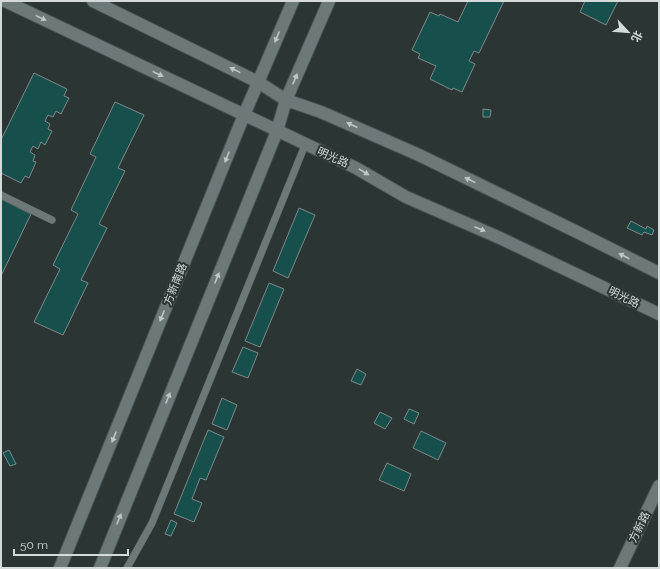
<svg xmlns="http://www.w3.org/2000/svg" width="660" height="569" font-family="Raleway,'Noto Sans SC',sans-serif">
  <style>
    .building { fill: #164f4b; stroke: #7d8988 }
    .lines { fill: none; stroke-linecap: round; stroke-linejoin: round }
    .lane-casing { stroke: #495150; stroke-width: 8 }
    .secondary-casing { stroke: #495150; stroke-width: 14 }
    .lane { stroke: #6d7978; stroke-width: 7 }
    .secondary { stroke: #6d7978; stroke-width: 12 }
    .oneway { fill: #bfc7c6 }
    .labels { text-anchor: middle; stroke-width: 4; stroke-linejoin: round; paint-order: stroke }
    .street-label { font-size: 11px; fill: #d3dad9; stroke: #2b3534 }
  </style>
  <rect width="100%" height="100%" fill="#2b3534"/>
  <path class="building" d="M468,1H504L479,53L474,51L469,61L475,64L462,92L453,88L452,90L430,79L436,66L418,58L420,54L412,50L430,12L439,16L440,14L458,22Z
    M585,1H618L606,25L580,12Z
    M34,73L67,89L64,96L69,98L61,114L56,111L53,117L48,115L45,121L50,124L48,129L52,131L45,145L41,142L38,149L33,146L30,152L35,155L33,161L36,162L29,178L25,176L21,183L1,173V140Z
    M115,102L144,115L118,168L125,171L99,224L107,228L81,280L88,283L63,335L34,322L60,269L53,265L78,214L71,210L96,157L90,154Z
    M483,109L491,110L490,117H483Z
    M1,199L31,214L1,276Z
    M299,208L315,215L288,278L273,271Z
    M631,221L646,229L647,226L654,230L652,235L644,232L642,235L627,228Z
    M269,283L284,289L260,347L245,341Z
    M243,347L258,353L248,378L232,372Z
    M357,369L366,374L361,385L351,381Z
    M222,398L237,405L227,430L212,424Z
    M409,409L419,413L414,424L404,419Z
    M380,412L392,418L385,429L374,423Z
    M208,430L224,437L206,480L200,478L192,499L202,503L194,522L174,514Z
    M421,431L446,443L438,460L413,448Z
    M9,450L16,464L10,466L3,453Z
    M387,463L411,474L404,491L379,480Z
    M171,520L177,523L171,536L165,534Z"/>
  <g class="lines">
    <g class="lane-casing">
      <path id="lane" d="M1,195L52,220
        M127,568L152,523L305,145"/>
    </g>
    <g class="secondary-casing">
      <path id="secondary" d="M5,1L356,168L406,197L500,238L659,314
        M93,1L258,82L286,100L321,112L419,155L577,232L659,273
        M60,568L244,115L293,1
        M100,568L277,131L286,100L329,1
        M620,568L659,486"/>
    </g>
    <use href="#lane" class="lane"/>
    <use href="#secondary" class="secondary"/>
  </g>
  <defs><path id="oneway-solid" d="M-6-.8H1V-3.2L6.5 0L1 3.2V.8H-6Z"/></defs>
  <g class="oneway">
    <use href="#oneway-solid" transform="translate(41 18) rotate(26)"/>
    <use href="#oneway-solid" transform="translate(277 37) rotate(113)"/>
    <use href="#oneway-solid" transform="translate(235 70) rotate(-154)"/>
    <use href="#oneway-solid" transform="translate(158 74) rotate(26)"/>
    <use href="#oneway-solid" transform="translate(295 79) rotate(-67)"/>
    <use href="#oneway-solid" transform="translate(352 125) rotate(-156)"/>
    <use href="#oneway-solid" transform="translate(227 157) rotate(112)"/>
    <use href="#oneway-solid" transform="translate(364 172) rotate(31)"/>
    <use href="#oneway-solid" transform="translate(470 180) rotate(-154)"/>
    <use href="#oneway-solid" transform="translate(480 229) rotate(23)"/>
    <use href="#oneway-solid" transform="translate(624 256) rotate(-153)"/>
    <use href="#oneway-solid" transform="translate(217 278) rotate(-68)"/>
    <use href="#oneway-solid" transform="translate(162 316) rotate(112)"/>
    <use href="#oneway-solid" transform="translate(168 398) rotate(-68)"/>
    <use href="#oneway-solid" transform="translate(114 437) rotate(112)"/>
    <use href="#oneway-solid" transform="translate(119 519) rotate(-68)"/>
  </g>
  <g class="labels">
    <g class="street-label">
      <text transform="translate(333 157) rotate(24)" y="4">明光路</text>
      <text transform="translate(175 284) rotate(-68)" y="4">方新南路</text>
      <text transform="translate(624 297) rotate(26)" y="4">明光路</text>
      <text transform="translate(639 527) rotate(-64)" y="4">方新路</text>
    </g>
  </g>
  <rect width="660" height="569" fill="none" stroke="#d3dad9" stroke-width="4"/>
  <g transform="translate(628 32) rotate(116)" stroke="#2b3534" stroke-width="3" paint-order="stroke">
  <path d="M0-3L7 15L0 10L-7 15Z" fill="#d3dad9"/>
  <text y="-6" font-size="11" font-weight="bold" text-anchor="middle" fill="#d3dad9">北</text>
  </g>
  <path d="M14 549v6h114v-6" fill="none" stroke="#d3dad9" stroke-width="2"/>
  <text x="20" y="549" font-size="12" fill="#d3dad9" stroke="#2b3534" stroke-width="3" paint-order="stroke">50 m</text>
</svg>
